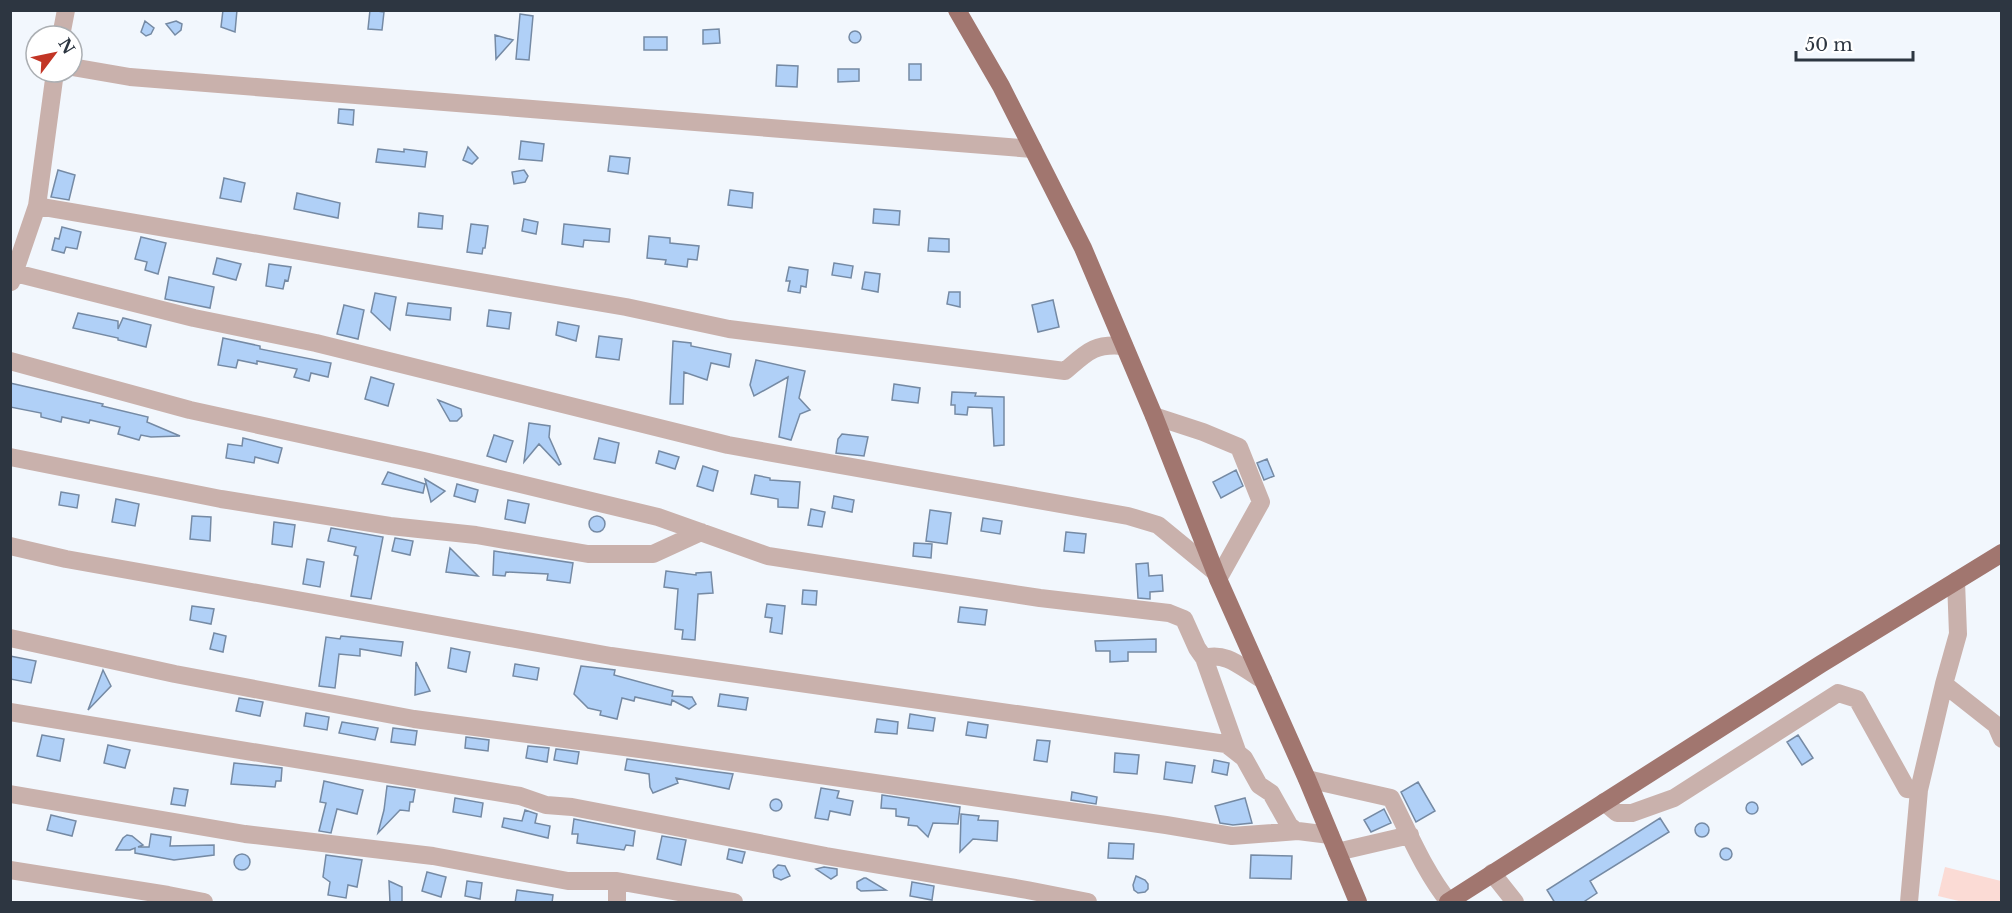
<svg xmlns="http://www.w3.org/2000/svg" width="2012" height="913" font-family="'Libre Baskerville',serif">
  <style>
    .green { fill: #fbdbd5 }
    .building { fill: #b0d0f7; stroke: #758aa4; stroke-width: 1.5 }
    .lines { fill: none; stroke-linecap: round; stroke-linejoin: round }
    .minor { stroke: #c9b1ac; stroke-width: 18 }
    .major { stroke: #a1766f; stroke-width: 18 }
  </style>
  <rect width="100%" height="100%" fill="#f2f7fd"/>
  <path class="green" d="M1945,867L2001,881V902H1963L1938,896Z"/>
  <path class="building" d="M223,10H237L235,32L221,27Z
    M370,10L384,12L382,30L368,29Z
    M520,14L533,16L529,60L516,59Z
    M145,21L154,28L151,34L146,36L141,32Z
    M176,21L182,24L181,30L175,35L166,24Z
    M719,29L720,43L703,44V30Z
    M849 37a6 6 0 1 1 12 0a6 6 0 1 1-12 0Z
    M495,35L513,40L496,59Z
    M644,37H667V50H644Z
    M909,64H921V80H909Z
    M777,65L798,66L797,87L776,86Z
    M838,69H859V81L838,82Z
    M339,109L354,110L353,125L338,123Z
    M521,141L544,144L542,161L519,159Z
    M468,147L478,158L472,164L463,160Z
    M378,149L404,152V149L427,152L425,167L376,162Z
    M610,156L630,158L628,174L608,171Z
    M58,170L75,175L69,200L51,197Z
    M524,170L528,176L525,182L514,184L512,172Z
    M224,178L245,183L241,202L220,198Z
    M730,190L753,193L752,208L728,205Z
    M297,193L340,203L338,218L294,209Z
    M874,209L900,211L899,225L873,223Z
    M419,213L443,216L442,229L418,227Z
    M524,219L538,222L536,234L522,231Z
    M471,224L488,226L485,248H483L482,254L467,252Z
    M564,224L610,229L609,242L584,240L583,247L562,244Z
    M62,227L81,232L77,249L66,247L64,253L52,250L55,238L59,239Z
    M649,236L670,238V243L699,246L697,260L688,259L687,267L665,264L666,260L647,258Z
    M141,237L166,243L158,274L145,270L147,262L135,259Z
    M929,238L949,239V252L928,251Z
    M217,258L241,264L236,280L213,274Z
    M834,263L853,266L851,278L832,275Z
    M269,264L291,267L288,281L285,280L283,289L266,286Z
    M789,267L808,270L806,287L801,286L800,293L788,291L790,281H786Z
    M865,272L880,274L878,292L862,289Z
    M169,277L214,287L210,308L165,299Z
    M949,292H960V307L947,304Z
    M375,293L396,297L390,330L371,312Z
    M1053,300L1059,327L1038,332L1032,305Z
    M408,303L451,308L450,320L406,315Z
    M344,305L364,310L358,339L337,334Z
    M489,310L511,313L509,329L487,326Z
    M78,313L118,321V329L123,318L151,325L146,347L118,340V338L73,328Z
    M558,322L579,326L576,341L556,335Z
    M599,336L622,339L619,360L596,357Z
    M223,338L260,346V349L331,363L328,377L311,373L309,381L294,377L297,369L257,361V364L238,360L236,368L218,365Z
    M673,341L691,343V346L731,354L729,367L711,363L707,380L684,372L683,404H670Z
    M756,360L805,371L799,398L810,410L800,414L791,440L779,437L788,377L754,396L750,385Z
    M371,377L394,384L388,406L365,399Z
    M10,383L103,404L102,406L148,417L147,422L180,436L151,437L141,435L139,440L118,434L120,427L90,420L89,423L62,417L61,422L41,417V413L10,407Z
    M894,384L920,388L918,403L892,400Z
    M952,392L976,393L975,396L1004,397V445L994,446L992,408L968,407L967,415L955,414V405H951Z
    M438,400L461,409L462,416L457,421H450Z
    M529,423L550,426L549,437L561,464L559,465L539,444L524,462Z
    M842,434L868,437L864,456L836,453L838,439Z
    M494,435L513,441L506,462L487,456Z
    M243,438L282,448L278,463L255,457L254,463L226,458L228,444L242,446Z
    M599,438L619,443L615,463L594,459Z
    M659,451L679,457L675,469L656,463Z
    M1267,459L1274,476L1264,480L1257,463Z
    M703,466L718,471L713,491L697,486Z
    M1236,470L1243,486L1221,498L1213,482Z
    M388,472L425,484L423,493L382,484Z
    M755,475L770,478V480L800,482L798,508L778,507V499L751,494Z
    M425,479L445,491L431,502Z
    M457,484L478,490L475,502L454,496Z
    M61,492L79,495L77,508L59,505Z
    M834,496L854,500L852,512L832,508Z
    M116,499L139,504L135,526L112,522Z
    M508,500L529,504L525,523L505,519Z
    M811,509L825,512L822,527L808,525Z
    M930,510L951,513L947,544L926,541Z
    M192,516L211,517L210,541L190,539Z
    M589 524a8 8 0 1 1 16 0a8 8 0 1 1-16 0Z
    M983,518L1002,521L1000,534L981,531Z
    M274,522L295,525L292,547L272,544Z
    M331,528L383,537L371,599L351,596L358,556L354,555L356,547L328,541Z
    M1066,532L1086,534L1084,553L1064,551Z
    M395,538L413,541L410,555L392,551Z
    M914,543L932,544L931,558L913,556Z
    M450,548L478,576L446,572Z
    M494,551L573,563L570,583L547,580L548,574L506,572L505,576L493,575Z
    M307,559L324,562L320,587L303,584Z
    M1148,563L1149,576L1162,575L1163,591L1150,592V599L1138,598L1136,564Z
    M666,571L696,575V573L711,572L713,593L698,594L695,640L682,639L683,630L675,629L678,589L664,587Z
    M803,590L817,591L816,605L802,604Z
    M767,604L785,606L782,634L770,632L772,618L765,617Z
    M192,606L214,609L211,624L190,620Z
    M960,607L987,610L985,625L958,622Z
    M214,633L226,636L223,652L210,649Z
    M341,636L403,642L401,656L360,649V656L339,654L335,688L319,686L326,637L340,639Z
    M1156,639V652H1128V661L1110,662V651H1096L1095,641Z
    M451,648L470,652L466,672L448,668Z
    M10,656L36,661L31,683L10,679Z
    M416,662L430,691L415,695Z
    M515,664L539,668L537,680L513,676Z
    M581,666L615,670L614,675L673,691L672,696L692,697L696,704L689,709L672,700L671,705L635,697L634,701L622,698L617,719L600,715L601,711L588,708L574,694Z
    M103,670L111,686L88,710Z
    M720,694L748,698L746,710L718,706Z
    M239,698L263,702L260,716L236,711Z
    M306,713L329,717L327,730L304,726Z
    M910,714L935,718L933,731L908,728Z
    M877,719L898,722L897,734L875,732Z
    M342,722L378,728L375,740L339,733Z
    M968,722L988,725L986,738L966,735Z
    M393,728L417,731L415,745L391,742Z
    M42,735L64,739L60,761L37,756Z
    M1798,735L1813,758L1802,765L1787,742Z
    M466,737L489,740L488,751L465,748Z
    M1037,740L1050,741L1047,762L1034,760Z
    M108,745L130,750L125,768L104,763Z
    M528,746L549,748L547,762L526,758Z
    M556,749L579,752L577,764L554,760Z
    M1115,753L1139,755L1137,774L1114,772Z
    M627,759L703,770L733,774L729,789L676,778L678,783L653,793L650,787L649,774L625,770Z
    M1214,760L1229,763L1227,775L1212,772Z
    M1166,762L1195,766L1192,783L1164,779Z
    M234,763L282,768L281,781H276L275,787L231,784Z
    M324,781L363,790L357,814L337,809L331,833L319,831L326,803L320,802Z
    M1418,782L1435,811L1416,822L1401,792Z
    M387,786L415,790L413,802H410L409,811L400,810L378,833L384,810Z
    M174,788L188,790L185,806L171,804Z
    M821,788L839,791L837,798L853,801L850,815L830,811L828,820L815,818Z
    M1072,792L1097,797L1096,804L1071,800Z
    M882,795L960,807L958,824L933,823L928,837L917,826L908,825L909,818L896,816V809L881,808Z
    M455,798L483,803L481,817L453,812Z
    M1245,798L1252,823L1233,825L1220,823L1215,806Z
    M770 805a6 6 0 1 1 12 0a6 6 0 1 1-12 0Z
    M1746 808a6 6 0 1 1 12 0a6 6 0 1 1-12 0Z
    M1384,809L1391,823L1371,832L1364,820Z
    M525,810L537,814L535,823L550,826L548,838L502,827L504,818L522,821Z
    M961,814L979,816L978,820L998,821L997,841L973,839L960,852Z
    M51,815L76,821L72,836L47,830Z
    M1660,818L1669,832L1590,881L1597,893L1582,903H1555L1547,890Z
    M574,819L635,831L633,846L626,845L624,850L577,843L578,834H572Z
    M1695 830a7 7 0 1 1 14 0a7 7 0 1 1-14 0Z
    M151,834L171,837L170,846L214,845V855L174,860L135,853V848L130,850H116L123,838L127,835L132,836L143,845L138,847H149Z
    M662,836L686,840L681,865L657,859Z
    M1109,843L1134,844L1133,859L1108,858Z
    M1720 854a6 6 0 1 1 12 0a6 6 0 1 1-12 0Z
    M729,849L745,852L742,863L727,859Z
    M234 862a8 8 0 1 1 16 0a8 8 0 1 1-16 0Z
    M326,855L362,860L357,887L348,885L346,898L328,895L330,882L323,877Z
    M1251,855L1292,856L1291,879L1250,878Z
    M778,865L785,866L790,876L781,880L774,877L773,870Z
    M824,867L837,869V875L831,879L816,869Z
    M427,872L446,877L441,897L422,891Z
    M1136,876L1145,880L1148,884V889L1145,892L1138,893L1134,890L1133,885Z
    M864,878H866L886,890L861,891L857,888V882Z
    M389,881L402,887V903H390Z
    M467,881L482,883L480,899L465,896Z
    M912,882L934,886L932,900L910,896Z
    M517,890L553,895L552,903H515Z"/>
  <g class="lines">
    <path class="minor" d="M61,36L66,10
      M72,67L130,77L1033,149
      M37,206L626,307L729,329L1065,371C1087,352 1094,343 1124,346
      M15,273L194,318L316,343L728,445L1128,516L1158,525L1214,571
      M11,282L37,206L55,72
      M10,361L190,410L424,461L658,517L768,556L1040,598L1169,613L1184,619L1197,648L1204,658C1227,651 1243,669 1263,680
      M1154,416L1203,432L1239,447L1261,502L1218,579
      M10,457L221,499L390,526L476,535L588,554H653L701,532
      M10,546L66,559L611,656L1226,744L1244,758L1259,785L1271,793L1289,825L1296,831
      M1956,581L1958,634L1944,684L1996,725L2002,739
      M10,638L175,674L414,719L647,750L1166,825L1232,836L1298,831L1330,835
      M1204,658L1237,751
      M10,712L520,796L546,805L572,807L826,856L1027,890L1088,902
      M1307,779L1391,798C1409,833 1424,871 1449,902
      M10,794L245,834L433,856L568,881H617L734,902
      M1604,802L1617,813H1632L1674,798L1838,693L1857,699L1907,789L1919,790
      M1337,852L1410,835
      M10,870L168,895L204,902
      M1492,873L1515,902
      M617,902V881
      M1909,902L1919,790L1944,684"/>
    <path class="major" d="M957,10L1001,86L1083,248L1154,416L1218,579L1307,779L1358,902
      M1448,902L1821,664L2002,553"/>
  </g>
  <rect width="2012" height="913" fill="none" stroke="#2d3641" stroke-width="24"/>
  <g transform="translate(54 54) rotate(58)"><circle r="28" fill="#ffffff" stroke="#abafb3" stroke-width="1.5"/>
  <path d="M0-4.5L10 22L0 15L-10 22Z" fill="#c23525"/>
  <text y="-9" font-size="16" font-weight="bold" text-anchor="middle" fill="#2d3641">N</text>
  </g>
  <path d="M1796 51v9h117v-9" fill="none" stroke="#2d3641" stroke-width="3"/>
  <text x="1805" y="51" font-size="18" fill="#2d3641" stroke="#ffffff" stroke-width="4.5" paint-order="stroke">50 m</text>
</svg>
